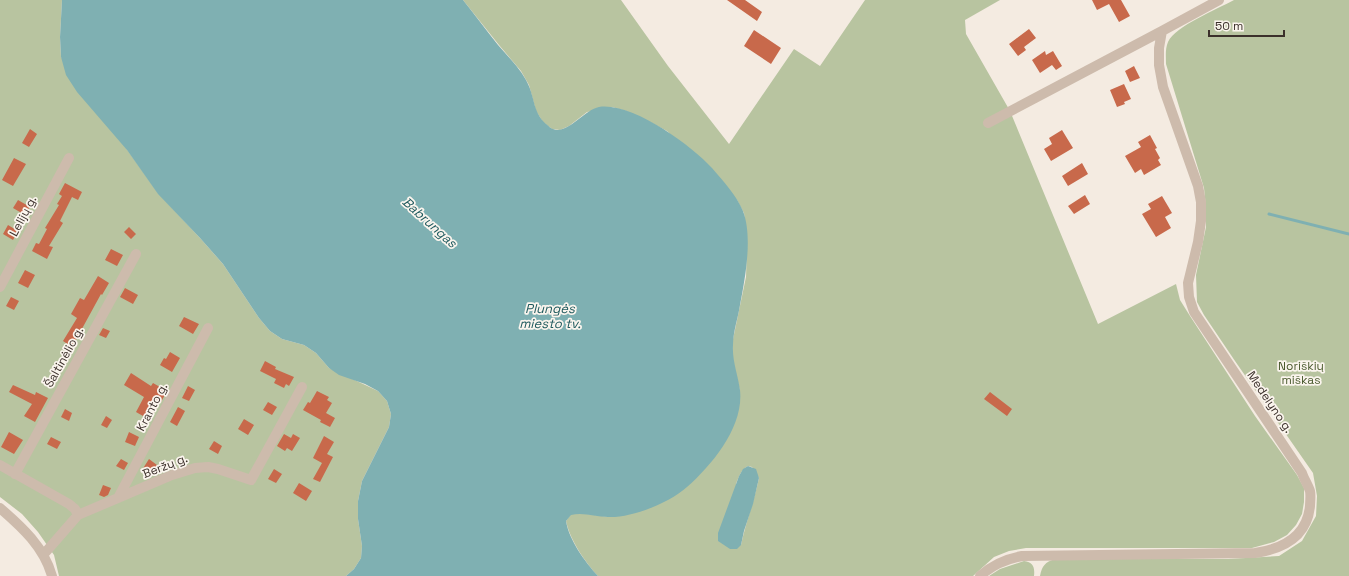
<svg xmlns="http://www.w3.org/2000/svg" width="1349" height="576" font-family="'Space Grotesk',sans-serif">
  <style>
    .green { fill: #b8c4a0; fill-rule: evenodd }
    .water { fill: #7fb0b2 }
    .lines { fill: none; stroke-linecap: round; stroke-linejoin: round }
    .stream { stroke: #7fb0b2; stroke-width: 3 }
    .building { fill: #c8694b }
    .street { stroke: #cdbbac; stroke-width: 10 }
    .labels { text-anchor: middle; stroke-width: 3.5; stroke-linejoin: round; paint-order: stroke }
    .street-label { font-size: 12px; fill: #3b302b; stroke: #fbf5ee }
    .park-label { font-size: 12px; fill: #4a5a2e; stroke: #fbf5ee }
    .water-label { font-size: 13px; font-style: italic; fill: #1f5a5e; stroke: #fbf5ee }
  </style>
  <rect width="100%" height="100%" fill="#f4ebe1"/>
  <path class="green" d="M0,0H62L60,37L61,57L158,193L200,238L223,264L259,318L270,331L282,339L304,345L316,353L329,368L378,391L387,401L391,414L389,427L362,481L358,501V519L362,546L361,558L354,569L346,576H59L54,555L38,532L22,514L0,497Z
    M463,0H621L668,66L729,144L794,49L820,66L865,0H1000L965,20L966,34L1010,111L1098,324L1176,284L1180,300L1190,316L1255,416L1297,475L1304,488V502L1302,514L1296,525L1287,535L1274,542L1252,548H1026L1009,551L994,557L973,576H598C585,562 570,540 566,521L571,514L580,513L609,517L740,391L733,361L732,344L746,277L747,245L746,228L744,213L737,200L667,131L648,121L626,111L612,107L587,112L569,126L560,130L552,129L543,122L536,111L529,85L521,71L499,45ZM748,466L752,467L759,478C754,501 746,522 741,545L736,484C739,476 741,470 748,466Z
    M1234,0H1349V576H1040C1042,566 1045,562 1055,559H1228L1279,556L1302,541L1316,516L1317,496L1313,473L1235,361L1204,315L1197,302L1196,275L1206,227V208L1204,188L1166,64C1166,57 1165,49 1168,42C1175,26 1218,9 1234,0Z
    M1024,561C1033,562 1035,567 1034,576H989L1000,569Z"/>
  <path class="water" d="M62,0H463C475,15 486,30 498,45C509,58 521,69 528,84C535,99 533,112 546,124C548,125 551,129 553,129C567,135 584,110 599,107C632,102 691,145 712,168C723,181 737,196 743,211C753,237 745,279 740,305C738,318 733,332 733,345C732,361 738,375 740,390C744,426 713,464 687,487C669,503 632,518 608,517C595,517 584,512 571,515L566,521C569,540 585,562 598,576H346L354,569L361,558L362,546L358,519V501L362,481L389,427L391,414L387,401L378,391L365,384L339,375L329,368L316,353L304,345L282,339L270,331L259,318L223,264L200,238L158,194L127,150L77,92L66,75L61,57L60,37Z
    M748,466L756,469L759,478L753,504L744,531L741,545L737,549H730L718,541V533L739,476L743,469Z"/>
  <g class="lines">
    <path class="stream" d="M1269,214L1349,234"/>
  </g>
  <path class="building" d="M727,0H745L762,12L757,21Z
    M1092,0H1121L1130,16L1119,22L1109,4L1097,10Z
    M1029,29L1036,38L1024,47L1026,50L1018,56L1009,44Z
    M754,30L781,48L771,64L744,46Z
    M1045,51L1046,55L1053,51L1062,66L1056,70L1052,65L1040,73L1032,60Z
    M1134,66L1140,78L1130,82L1125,71Z
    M1124,84L1131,99L1124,102L1125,104L1117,107L1110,90Z
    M30,129L37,134L29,147L22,143Z
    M1062,130L1073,148L1051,161L1044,149L1052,144L1049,138Z
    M1150,135L1157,148L1155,149L1160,158L1158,160L1161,165L1144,175L1141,169L1135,173L1125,156L1141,147L1138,142Z
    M14,158L26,164L13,186L2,180Z
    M1082,163L1088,174L1068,186L1062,176Z
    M65,183L82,192L78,200L72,197L60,221L63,223L49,246L53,247L47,259L32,251L36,243L39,244L47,229L45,228L59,205L57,204L62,196L59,194Z
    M1085,195L1090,204L1074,214L1068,206Z
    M1162,196L1172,213L1165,217L1171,228L1156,237L1142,214L1151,209L1148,204Z
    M18,200L30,207L25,215L13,208Z
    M8,225L18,231L13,240L3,234Z
    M129,227L136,234L131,239L124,232Z
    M111,249L123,255L117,266L105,260Z
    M25,270L35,275L28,288L18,283Z
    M98,276L109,283L102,295L101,294L72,347L63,341L77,318L71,314L80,298L84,300Z
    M125,288L138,295L133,304L120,297Z
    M11,297L19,301L14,310L6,306Z
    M184,317L199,324L193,334L179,326Z
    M103,328L110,331L106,338L99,335Z
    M170,352L180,358L172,372L160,365L164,358L166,359Z
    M265,361L276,367L275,369L294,377L289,386L286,384L284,388L274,383L276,379L260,371Z
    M131,373L151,386L153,383L167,391L161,402H160L150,420L136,412L144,397L124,385Z
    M13,385L35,395L36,392L48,398L35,422L24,416L32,404L9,392Z
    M188,386L195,390L189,401L182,398Z
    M317,391L329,397L327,400L332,403L326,413L335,418L330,427L320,422L321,420L303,410L308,402L310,403Z
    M990,392L1012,409L1007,416L984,399Z
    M268,402L277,407L272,415L263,410Z
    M178,407L185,411L177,426L170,422Z
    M65,409L72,413L69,421L61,417Z
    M106,416L112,420L107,428L101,425Z
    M244,419L254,425L248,435L238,429Z
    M9,432L23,440L14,454L1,447Z
    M129,432L139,437L135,446L125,442Z
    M284,434L291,438L293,434L300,438L292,451L287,448L285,451L277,446Z
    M324,436L334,442L327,454L333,457L320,482L313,479L322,463L313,458Z
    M51,437L61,442L57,449L47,444Z
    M214,441L222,446L218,454L209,449Z
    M121,459L128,463L124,470L116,466Z
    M149,459L157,465L151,475L142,470Z
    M274,469L282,474L276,483L268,479Z
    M299,483L312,491L306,501L293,493Z
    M103,485L111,488L108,495L104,497L99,495Z"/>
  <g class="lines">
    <path class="street" d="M988,123L1162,31L1219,0
      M0,287L69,158
      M0,465L69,504L75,509L78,515L172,475L195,468L208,467L218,469L251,480L302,387
      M15,474L136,254
      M118,498L208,328
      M0,508C22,527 44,547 52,576
      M44,554L78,515
      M980,576C992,565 1005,559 1022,556L1255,553C1282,549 1307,537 1310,506C1310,502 1311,496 1310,491C1308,485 1304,479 1302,473L1194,312L1189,297L1188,283L1198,242L1201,221V202L1198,186L1163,87L1159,65V48L1162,31"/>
  </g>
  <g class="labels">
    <g class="street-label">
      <text transform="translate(23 216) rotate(-62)" y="4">Lelijų g.</text>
      <text transform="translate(64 357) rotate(-61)" y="4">Šaltinėlio g.</text>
      <text transform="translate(1270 402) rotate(56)" y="4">Medelyno g.</text>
      <text transform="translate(152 407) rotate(-62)" y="4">Kranto g.</text>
      <text transform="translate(165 466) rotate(-21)" y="4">Beržų g.</text>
    </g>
    <g class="park-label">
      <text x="1301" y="370">Noriškių<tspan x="1301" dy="14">miškas</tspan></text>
    </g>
    <g class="water-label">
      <text transform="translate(430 222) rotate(42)" y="5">Babrungas</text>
      <text x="550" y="313">Plungės<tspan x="550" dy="15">miesto tv.</tspan></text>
    </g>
  </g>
  <path d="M1209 30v6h75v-6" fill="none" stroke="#3b302b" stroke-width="2"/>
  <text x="1215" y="30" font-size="12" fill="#3b302b" stroke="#fbf5ee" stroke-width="3" paint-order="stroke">50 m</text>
</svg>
